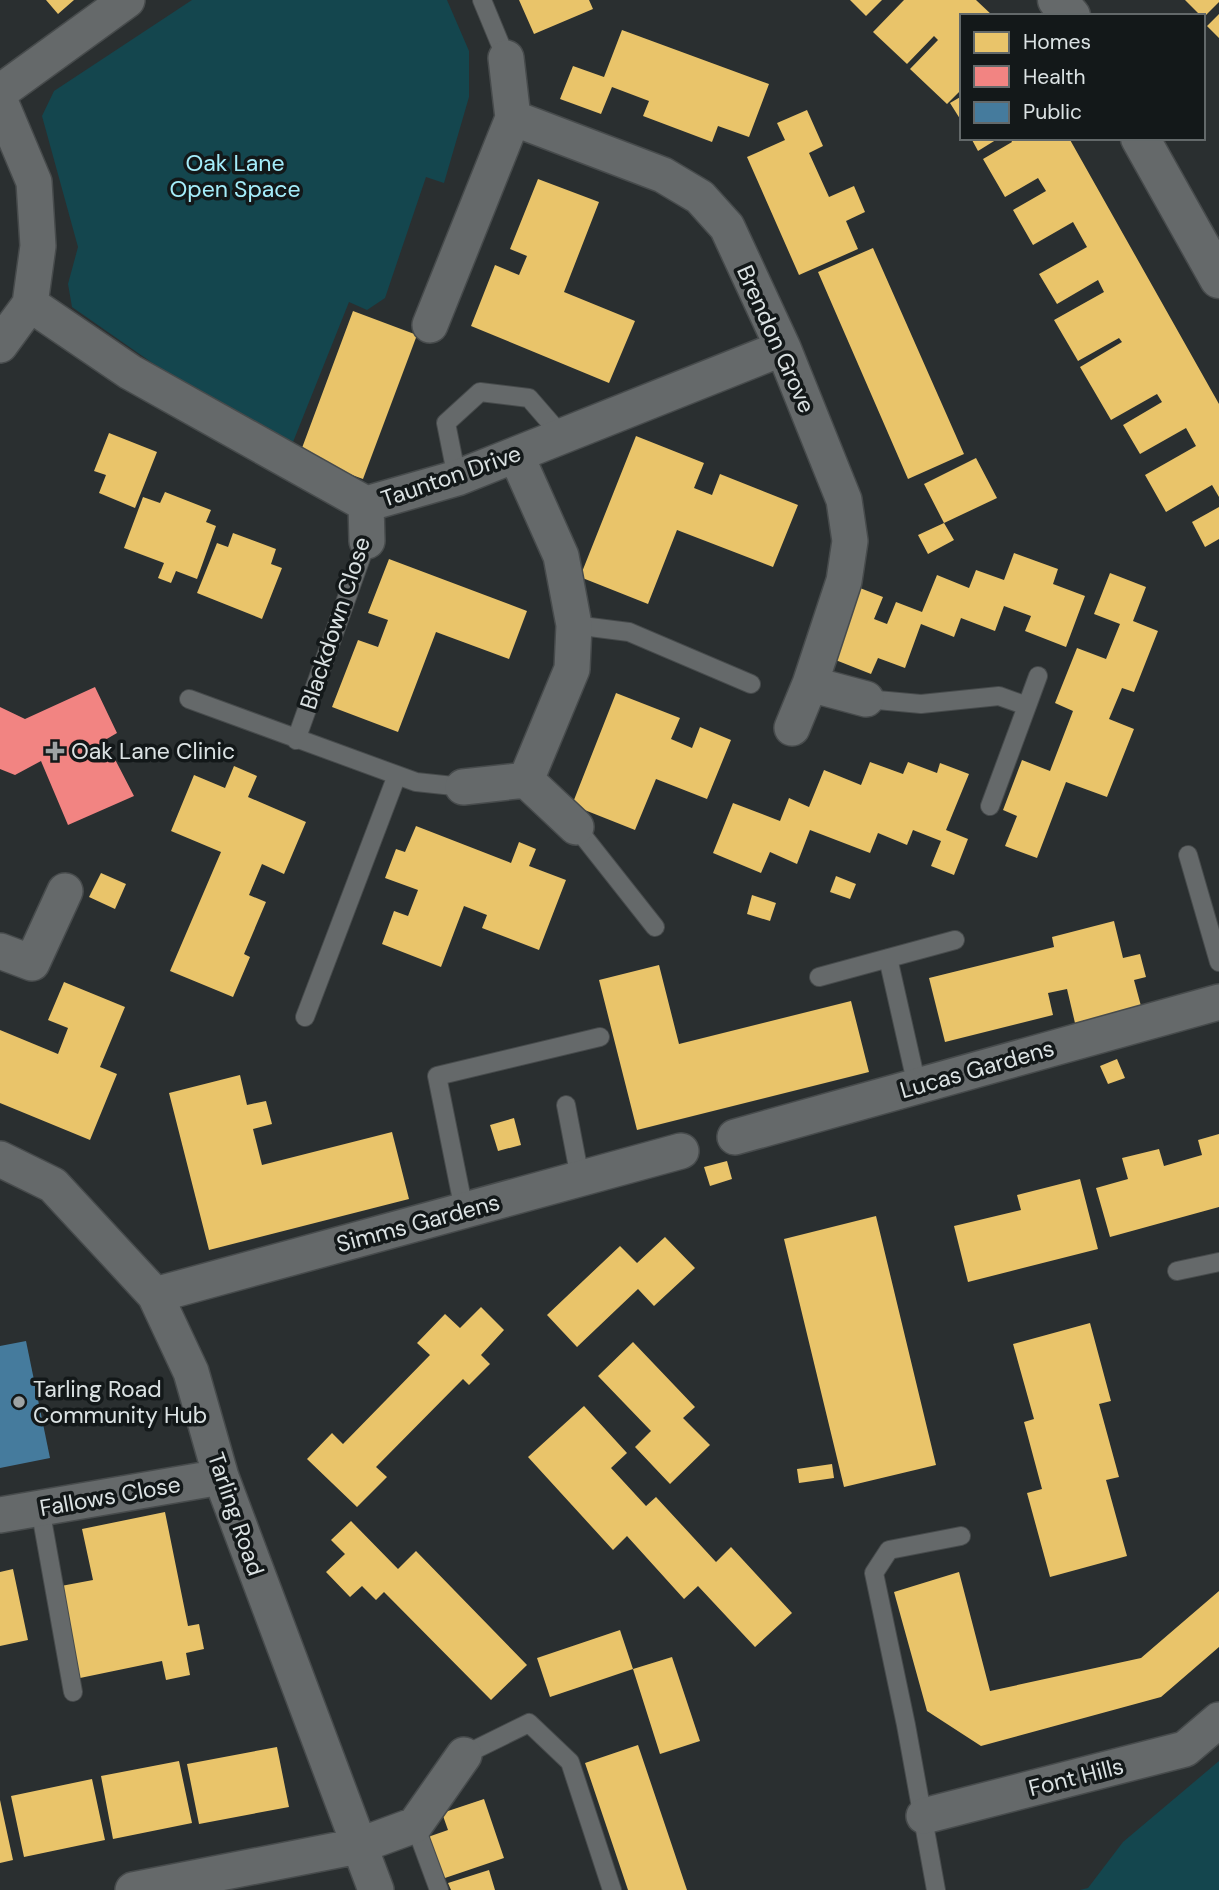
<svg xmlns="http://www.w3.org/2000/svg" width="1219" height="1890" font-family="'DM Sans',sans-serif">
  <style>
    .green { fill: #14464e }
    .homes { fill: #e9c46a }
    .health { fill: #f28482 }
    .public { fill: #457b9d }
    .lines { fill: none; stroke-linecap: round; stroke-linejoin: round }
    .service-casing { stroke: #474b4c; stroke-width: 20 }
    .minor-casing { stroke: #474b4c; stroke-width: 38 }
    .tertiary-casing { stroke: #474b4c; stroke-width: 41 }
    .service { stroke: #65696a; stroke-width: 18 }
    .minor { stroke: #65696a; stroke-width: 35 }
    .tertiary { stroke: #65696a; stroke-width: 38 }
    .poi-dot { fill: #9da3a4; stroke: #131819; stroke-width: 2.5 }
    .labels { text-anchor: middle; stroke-width: 7; stroke-linejoin: round; paint-order: stroke }
    .park-label { font-size: 23px; fill: #a5edfa; stroke: #131819 }
    .street-label { font-size: 23px; fill: #dbe2e3; stroke: #131819 }
    .poi-label { font-size: 23px; fill: #dbe2e3; stroke: #131819; text-anchor: start }
  </style>
  <rect width="100%" height="100%" fill="#2a2f30"/>
  <path class="green" d="M192,0H447L469,51V97L444,183L426,177L385,298L367,310L349,302L287,457L72,307L68,284L78,247L42,116L54,91Z
    M1219,1761V1890H1080L1088,1888L1123,1842Z"/>
  <path class="homes" d="M46,0H74L58,14Z
    M519,0H589L593,9L534,34Z
    M850,0H882L866,16Z
    M904,0H976L993,16H962V89L947,104L910,69L938,40L934,36L907,64L873,32Z
    M1185,0H1219V2L1203,18Z
    M1219,14V38L1207,26Z
    M622,30L769,84L749,137L718,126L712,142L643,116L649,101L612,87L601,114L560,99L573,66L604,77Z
    M962,96V122L950,103Z
    M807,110L823,146L809,153L829,197L854,186L865,212L846,221L858,249L799,275L747,157L785,140L777,123Z
    M971,138H999L978,151Z
    M1010,138H1069L1219,404V497L1212,485L1166,512L1145,475L1196,446L1186,428L1140,454L1123,425L1162,402L1157,394L1111,420L1080,367L1122,342L1119,338L1078,361L1054,320L1104,292L1098,280L1057,304L1039,274L1087,247L1073,222L1033,245L1013,210L1046,191L1038,178L1005,197L983,159L1012,142Z
    M538,179L599,202L564,292L635,321L609,383L471,326L495,265L519,275L527,256L510,249Z
    M873,248L964,454L908,479L818,272Z
    M353,311L417,335L363,479L299,456Z
    M109,433L157,452L135,508L99,493L106,475L94,471Z
    M636,436L704,463L694,488L712,495L720,474L798,505L773,567L677,530L648,604L580,577Z
    M976,458L997,498L944,523L924,484Z
    M165,492L211,510L206,522L216,526L197,579L176,571L171,583L158,578L164,563L124,548L143,497L160,503Z
    M1219,507V539L1205,547L1192,522Z
    M944,523L954,540L928,554L918,535Z
    M233,533L276,549L271,564L282,568L262,619L197,593L217,543L228,547Z
    M1014,553L1058,569L1053,584L1085,596L1066,647L1025,631L1031,616L1004,606L995,631L961,618L954,637L921,624L905,668L878,658L871,674L833,659L860,588L883,597L874,619L887,624L896,602L922,612L937,575L969,588L976,570L1004,580Z
    M389,559L527,611L509,659L436,632L398,732L332,707L358,640L378,647L388,620L368,613Z
    M1110,573L1146,587L1133,621L1158,631L1134,692L1122,688L1109,719L1134,729L1107,797L1066,782L1037,858L1005,846L1017,816L1003,810L1022,760L1050,771L1073,711L1055,703L1077,648L1106,659L1120,624L1094,614Z
    M616,693L680,718L671,739L692,748L700,727L731,740L707,799L656,779L635,830L572,805Z
    M870,762L903,774L908,762L937,773L940,763L969,774L946,830L968,839L954,875L931,866L941,841L913,830L907,845L878,833L870,853L810,830L797,864L770,852L761,873L713,853L733,803L780,821L789,798L809,807L824,770L861,785Z
    M234,766L257,776L248,797L306,822L284,874L262,864L249,895L266,902L244,954L250,957L233,997L170,971L221,852L171,831L194,775L225,788Z
    M416,826L511,863L519,842L536,849L529,866L566,880L539,950L482,928L487,915L464,906L441,967L382,944L394,911L408,916L418,890L385,878L396,849L405,852Z
    M101,873L126,884L115,909L89,897Z
    M836,876L856,884L850,899L830,892Z
    M752,895L776,903L770,921L747,914Z
    M1114,921L1123,958L1140,954L1146,977L1134,980L1141,1006L1075,1023L1067,989L1048,993L1053,1015L945,1042L929,978L1054,947L1052,937Z
    M659,965L679,1044L851,1001L869,1072L637,1130L599,980Z
    M64,982L125,1007L100,1067L117,1074L90,1140L0,1103V1030L58,1054L68,1028L48,1020Z
    M1117,1059L1125,1078L1108,1084L1100,1066Z
    M240,1075L247,1105L266,1101L272,1124L253,1129L262,1165L392,1132L409,1199L209,1250L169,1093Z
    M514,1118L521,1145L498,1151L490,1125Z
    M1219,1134V1207L1110,1237L1096,1188L1128,1179L1122,1158L1159,1149L1164,1166L1202,1155L1198,1140Z
    M727,1161L732,1179L710,1186L704,1167Z
    M1080,1179L1098,1249L968,1282L954,1226L1021,1210L1017,1195Z
    M876,1216L936,1465L844,1487L784,1239Z
    M665,1237L695,1268L654,1306L638,1289L577,1347L547,1315L620,1246L637,1263Z
    M481,1307L504,1330L481,1355L490,1364L469,1385L463,1379L376,1467L387,1477L357,1507L307,1459L332,1433L343,1444L430,1355L417,1343L445,1314L460,1328Z
    M1090,1323L1111,1401L1099,1404L1119,1477L1106,1480L1127,1556L1050,1577L1027,1493L1042,1489L1024,1422L1034,1419L1013,1344Z
    M633,1342L695,1407L683,1418L710,1445L670,1484L635,1447L651,1431L598,1376Z
    M584,1406L627,1453L611,1468L646,1506L656,1497L716,1562L731,1547L792,1613L755,1647L698,1586L684,1599L627,1536L613,1550L528,1457Z
    M832,1464L834,1478L799,1483L797,1469Z
    M165,1512L188,1626L199,1624L204,1649L186,1653L190,1675L166,1680L162,1661L80,1678L61,1586L93,1580L82,1529Z
    M351,1521L398,1569L416,1551L527,1665L491,1700L384,1592L376,1600L362,1586L350,1597L326,1572L345,1554L331,1540Z
    M13,1569L28,1640L0,1646V1572Z
    M959,1572L990,1691L1141,1658L1219,1591V1647L1161,1697L981,1746L927,1711L894,1592Z
    M620,1630L633,1669L672,1657L700,1741L660,1754L633,1669L550,1697L537,1658Z
    M638,1745L687,1890H628L585,1763Z
    M277,1747L289,1807L199,1824L187,1764Z
    M179,1761L192,1823L113,1839L101,1776Z
    M92,1779L105,1840L24,1857L11,1796Z
    M484,1799L504,1858L439,1880L425,1838L448,1830L442,1813Z
    M0,1800L13,1860L0,1863Z
    M489,1870L495,1890H451L448,1883Z"/>
  <path class="health" d="M95,687L117,733L105,740L134,796L68,825L41,761L15,775L0,769V707L25,719Z"/>
  <path class="public" d="M26,1341L50,1458L0,1468V1346Z"/>
  <g class="lines">
    <g class="service-casing">
      <path id="service" d="M482,0L506,58
        M457,478L446,423L480,392L529,398L562,436
        M574,625L629,632L751,684
        M189,699L416,782L463,787
        M866,699L921,704L999,696L1027,706L990,806
        M1027,706L1038,676
        M296,740L367,541
        M576,827L655,927
        M1188,855L1219,962
        M888,958L917,1086
        M819,977L955,940
        M305,1017L397,775
        M566,1105L580,1178
        M464,1210L437,1076L600,1037
        M1177,1271L1219,1262
        M40,1508L73,1692
        M464,1755L529,1723L570,1762L612,1890
        M415,1825L439,1890
        M936,1890L906,1725L874,1573L889,1550L961,1536"/>
    </g>
    <g class="minor-casing">
      <path id="minor" d="M506,58L513,118
        M0,92L127,0
        M0,101L34,182L38,246L30,304L0,345
        M30,304L130,372L366,504L457,478L783,348
        M430,325L513,118L663,175L700,197L727,227L783,348L844,500L850,541L844,581L810,684L866,699
        M516,455L561,556L574,625L572,669L526,780
        M366,504L367,541
        M792,728L810,684
        M463,787L526,780L576,827
        M0,951L32,963L65,891
        M735,1137L1219,1002
        M0,1159L53,1185L155,1295L191,1372L221,1477L376,1890
        M155,1295L681,1151
        M0,1515L221,1477
        M924,1816L1185,1749L1219,1720
        M133,1890L358,1846L415,1825L464,1755"/>
    </g>
    <g class="tertiary-casing">
      <path id="tertiary" d="M1057,0L1071,16
        M1140,138L1219,279"/>
    </g>
    <use href="#service" class="service"/>
    <use href="#minor" class="minor"/>
    <use href="#tertiary" class="tertiary"/>
  </g>
  <g class="poi-dot">
    <path d="M51.5 740.5h7v7h7v7h-7v7h-7v-7h-7v-7h7z"/>
    <circle cx="19" cy="1402" r="7"/>
  </g>
  <g class="labels">
    <g class="park-label">
      <text x="235" y="171">Oak Lane<tspan x="235" dy="26">Open Space</tspan></text>
    </g>
    <g class="street-label">
      <text transform="translate(776 339) rotate(66)" y="8">Brendon Grove</text>
      <text transform="translate(451 476) rotate(-19)" y="8">Taunton Drive</text>
      <text transform="translate(335 623) rotate(-72)" y="8">Blackdown Close</text>
      <text transform="translate(977 1069) rotate(-16)" y="8">Lucas Gardens</text>
      <text transform="translate(418 1223) rotate(-15)" y="8">Simms Gardens</text>
      <text transform="translate(110 1496) rotate(-10)" y="8">Fallows Close</text>
      <text transform="translate(236 1514) rotate(71)" y="8">Tarling Road</text>
      <text transform="translate(1076 1777) rotate(-14)" y="8">Font Hills</text>
    </g>
    <g class="poi-label">
      <text x="71" y="759">Oak Lane Clinic</text>
      <text x="33" y="1397">Tarling Road<tspan x="33" dy="26">Community Hub</tspan></text>
    </g>
  </g>
  <rect x="960" y="14" width="245" height="126" fill="#131819" stroke="#63696a" stroke-width="2"/>
  <rect x="974" y="32" width="35" height="21" fill="#e9c46a" stroke="#63696a" stroke-width="2"/>
  <text x="1023" y="49" font-size="21" fill="#dbe2e3">Homes</text>
  <rect x="974" y="66" width="35" height="21" fill="#f28482" stroke="#63696a" stroke-width="2"/>
  <text x="1023" y="84" font-size="21" fill="#dbe2e3">Health</text>
  <rect x="974" y="102" width="35" height="21" fill="#457b9d" stroke="#63696a" stroke-width="2"/>
  <text x="1023" y="119" font-size="21" fill="#dbe2e3">Public</text>
</svg>
